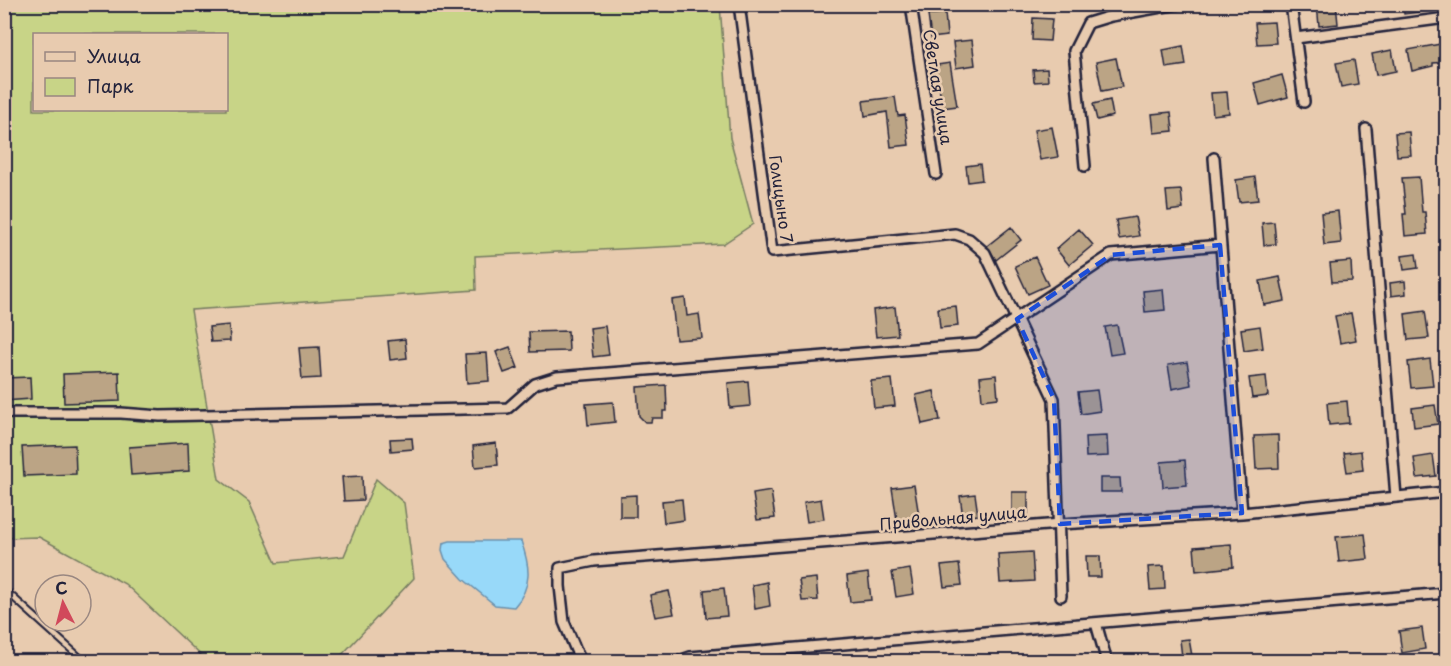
<svg xmlns="http://www.w3.org/2000/svg" width="1451" height="666" font-family="'Playpen Sans',sans-serif">
  <style>
    .green { fill: #c8d487; stroke: #757b61; stroke-width: 1.5; fill-rule: evenodd }
    .water { fill: #98d9f9; stroke: #6990ad; stroke-width: 1.5 }
    .building { fill: #bba485; stroke: #22223b; stroke-width: 1.5 }
    .lines { fill: none; stroke-linecap: round; stroke-linejoin: round }
    .lane-casing { stroke: #22223b; stroke-width: 9 }
    .street-casing { stroke: #22223b; stroke-width: 14 }
    .path { stroke: #22223b; stroke-width: 2; stroke-dasharray: 4.5 4.5; stroke-linecap: butt }
    .lane { stroke: #e8cbaf; stroke-width: 4.5 }
    .street { stroke: #e8cbaf; stroke-width: 9 }
    .marked { fill: #1d4ed8; fill-opacity: 0.2; stroke: #1d4ed8; stroke-width: 4.5; stroke-dasharray: 12 8; stroke-linejoin: round }
    .labels { text-anchor: middle; stroke-width: 5; stroke-linejoin: round; paint-order: stroke }
    .street-label { font-size: 16px; fill: #22223b; stroke: #e8cbaf }
  </style>
  <rect width="100%" height="100%" fill="#e8cbaf"/>
  <filter id="ink" filterUnits="userSpaceOnUse"><feTurbulence type="fractalNoise" baseFrequency=".0167" numOctaves="2"/><feDisplacementMap in="SourceGraphic" scale="12" xChannelSelector="R" yChannelSelector="G"/><feConvolveMatrix kernelMatrix="1 2 1 2 8 2 1 2 1" color-interpolation-filters="sRGB"/></filter>
  <g filter="url(#ink)">
    <path class="green" d="M4,5H720L730,138L753,224L723,244L475,256L476,290L191,310L219,479L249,502L276,563L344,556L376,479L404,503L414,578L336,661H207L125,584L39,537L5,538ZM34,34H226V110H34Z"/>
    <path class="water" d="M450,541H521C530,566 533,586 514,607L495,605L463,579L445,559L442,550L443,543Z"/>
    <path class="building" d="M1317,4H1336L1338,24L1319,26Z
      M1403,4H1433L1434,10L1404,14Z
      M945,13L947,36L931,38L928,15Z
      M1033,18L1052,19L1050,41L1032,40Z
      M1274,22L1276,43L1257,44L1255,23Z
      M972,40L975,65L956,68L953,42Z
      M1446,43V62L1433,63V66L1412,71L1408,50Z
      M1183,46L1186,65L1166,68L1163,50Z
      M1392,50L1396,71L1376,75L1372,54Z
      M1116,58L1122,87L1102,91L1096,62Z
      M1354,60L1358,84L1341,87L1336,63Z
      M950,63L957,106L942,108L938,79L932,80L931,66Z
      M1047,69L1048,81L1034,82L1033,70Z
      M1282,75L1288,97L1260,105L1254,83Z
      M1227,92L1229,113L1213,115L1211,93Z
      M895,97L898,116L905,115L909,145L891,147L887,112L865,116L863,101Z
      M1110,100L1113,116L1097,120L1093,104Z
      M1171,112L1173,131L1154,133L1152,114Z
      M1052,127L1058,157L1040,160L1034,130Z
      M1409,132L1411,155L1397,156L1395,133Z
      M980,164L982,180L968,182L966,166Z
      M1255,177L1258,200L1239,202L1236,180Z
      M1419,177L1422,212H1425L1427,234L1405,236L1403,214H1406L1402,178Z
      M1181,190L1183,209L1168,211L1166,191Z
      M1338,211L1341,243L1324,245L1321,213Z
      M1135,217L1139,236L1119,239L1116,220Z
      M1274,222L1276,244L1264,245L1262,223Z
      M1011,227L1021,240L996,260L987,246Z
      M1079,229L1093,245L1069,265L1056,249Z
      M1416,254L1418,268L1404,270L1402,256Z
      M1035,257L1048,285L1028,294L1015,266Z
      M1351,261L1352,281L1332,282L1330,263Z
      M1280,277L1285,301L1264,305L1260,281Z
      M1405,281L1406,294L1391,296L1390,283Z
      M1163,289L1165,310L1145,312L1143,291Z
      M685,298L687,316L699,314L702,338L676,340L672,300Z
      M956,306L958,326L940,328L938,308Z
      M895,307L898,335L876,337L873,310Z
      M1425,311L1429,338L1408,340L1405,314Z
      M1351,313L1356,340L1340,343L1335,316Z
      M229,325L230,341L211,342L209,327Z
      M1117,325L1123,353L1110,355L1105,327Z
      M605,326L609,355L593,357L590,328Z
      M1260,326L1263,348L1244,351L1241,329Z
      M568,331L569,351L530,352L529,332Z
      M405,339L407,358L390,360L388,341Z
      M319,347L321,378L302,379L299,348Z
      M510,347L518,368L504,373L496,352Z
      M487,353L489,381L467,383L465,354Z
      M1430,359L1433,386L1411,388L1408,362Z
      M1187,362L1191,385L1172,389L1168,365Z
      M119,372L120,401L64,403L63,374Z
      M996,375L998,398L982,400L980,377Z
      M1266,376L1268,396L1252,398L1249,378Z
      M30,377L31,399L4,401V378Z
      M892,379L895,406L874,408L871,381Z
      M748,381L750,406L730,408L728,383Z
      M666,385L667,411H663V418H652L651,422H645L639,416L637,387Z
      M1097,390L1100,411L1081,414L1078,392Z
      M934,391L940,420L922,424L916,395Z
      M1347,401L1349,423L1329,425L1327,403Z
      M613,402L615,422L588,425L586,404Z
      M1435,405L1438,424L1414,427L1412,408Z
      M1278,435L1279,468L1256,469L1254,436Z
      M1107,436L1108,456L1086,457L1085,437Z
      M412,438L413,449L391,451L390,439Z
      M188,443L189,471L131,475L129,447Z
      M496,443L498,465L475,467L473,446Z
      M75,445L76,474L24,476L22,447Z
      M1361,451L1363,470L1347,472L1344,453Z
      M1433,455L1436,476L1417,478L1414,458Z
      M1185,460L1187,485L1163,487L1161,462Z
      M362,476L363,500L344,501L342,477Z
      M1100,478H1120L1121,492H1100Z
      M914,485L919,516L897,520L892,488Z
      M771,491L775,518L757,520L753,494Z
      M1012,492H1028V514H1012Z
      M975,494L978,515L963,517L960,496Z
      M636,495V517H620V496Z
      M682,499L684,520L664,523L662,501Z
      M821,499L824,519L807,522L804,502Z
      M1365,534L1368,559L1339,562L1336,537Z
      M1231,544L1233,567L1196,571L1194,547Z
      M1032,552L1034,581L1000,583L998,554Z
      M1086,556H1100L1101,577H1087Z
      M959,564L962,585L944,587L941,566Z
      M1164,566L1165,589L1150,590L1148,567Z
      M910,569L914,594L896,597L892,572Z
      M868,573L871,600L850,602L847,576Z
      M816,578L818,600L802,601L799,580Z
      M767,582L770,606L755,609L752,585Z
      M724,588L727,616L706,618L704,590Z
      M669,591L674,614L655,617L650,595Z
      M1422,628L1425,649L1402,653L1399,631Z
      M1189,639L1192,656L1182,657L1180,640Z"/>
    <g class="lines">
      <g class="lane-casing">
        <path id="lane" d="M4,589L85,662"/>
      </g>
      <g class="street-casing">
        <path id="street" d="M739,4L772,252L955,234L969,239L985,253L1054,399L1061,596
          M911,4L936,174
          M1291,4L1304,102
          M1296,38L1446,18
          M1366,129L1396,497
          M1214,158L1242,513
          M1085,166L1074,51L1088,23L1111,16L1178,4
          M4,413H121L160,416L508,408L535,384L557,377L978,344L1111,255L1220,245
          M1096,623L1107,662
          M581,662L564,622L560,586V568L594,561L1060,524L1242,513L1446,492
          M676,662L690,657L1446,593"/>
      </g>
      <path class="path" d="M352,662L354,660"/>
      <use href="#lane" class="lane"/>
      <use href="#street" class="street"/>
    </g>
  </g>
  <path class="marked" d="M1220,245L1242,513L1060,524L1054,399L1017,319L1111,255Z"/>
  <g class="labels">
    <g class="street-label">
      <text transform="translate(938 87) rotate(81)" y="6">Светлая улица</text>
      <text transform="translate(781 199) rotate(82)" y="6">Голицыно 7</text>
      <text transform="translate(953 518) rotate(-5)" y="6">Привольная улица</text>
    </g>
  </g>
  <rect width="1451" height="666" fill="none" stroke="#e8cbaf" stroke-width="24"/>
  <rect x="12" y="12" width="1427" height="642" fill="none" stroke="#22223b" stroke-width="2" filter="url(#ink)"/>
  <rect x="33" y="33" width="195" height="78" fill="#e8cbaf" stroke="#998781" stroke-width="1.5"/>
  <rect x="45" y="52" width="30" height="9" fill="#e8cbaf" stroke="#998781" stroke-width="1.5"/>
  <text x="87" y="63" font-size="18" fill="#22223b">Улица</text>
  <rect x="45" y="78" width="30" height="18" fill="#c8d487" stroke="#998781" stroke-width="1.5"/>
  <text x="87" y="93" font-size="18" fill="#22223b">Парк</text>
  <g transform="translate(63 603) rotate(354)"><circle r="28" fill="#e8cbaf" stroke="#998781" stroke-width="1.5"/>
  <path d="M0-4.5L10 22L0 15L-10 22Z" fill="#d1495b"/>
  <text y="-9" font-size="16" font-weight="bold" text-anchor="middle" fill="#22223b">С</text>
  </g>
</svg>
